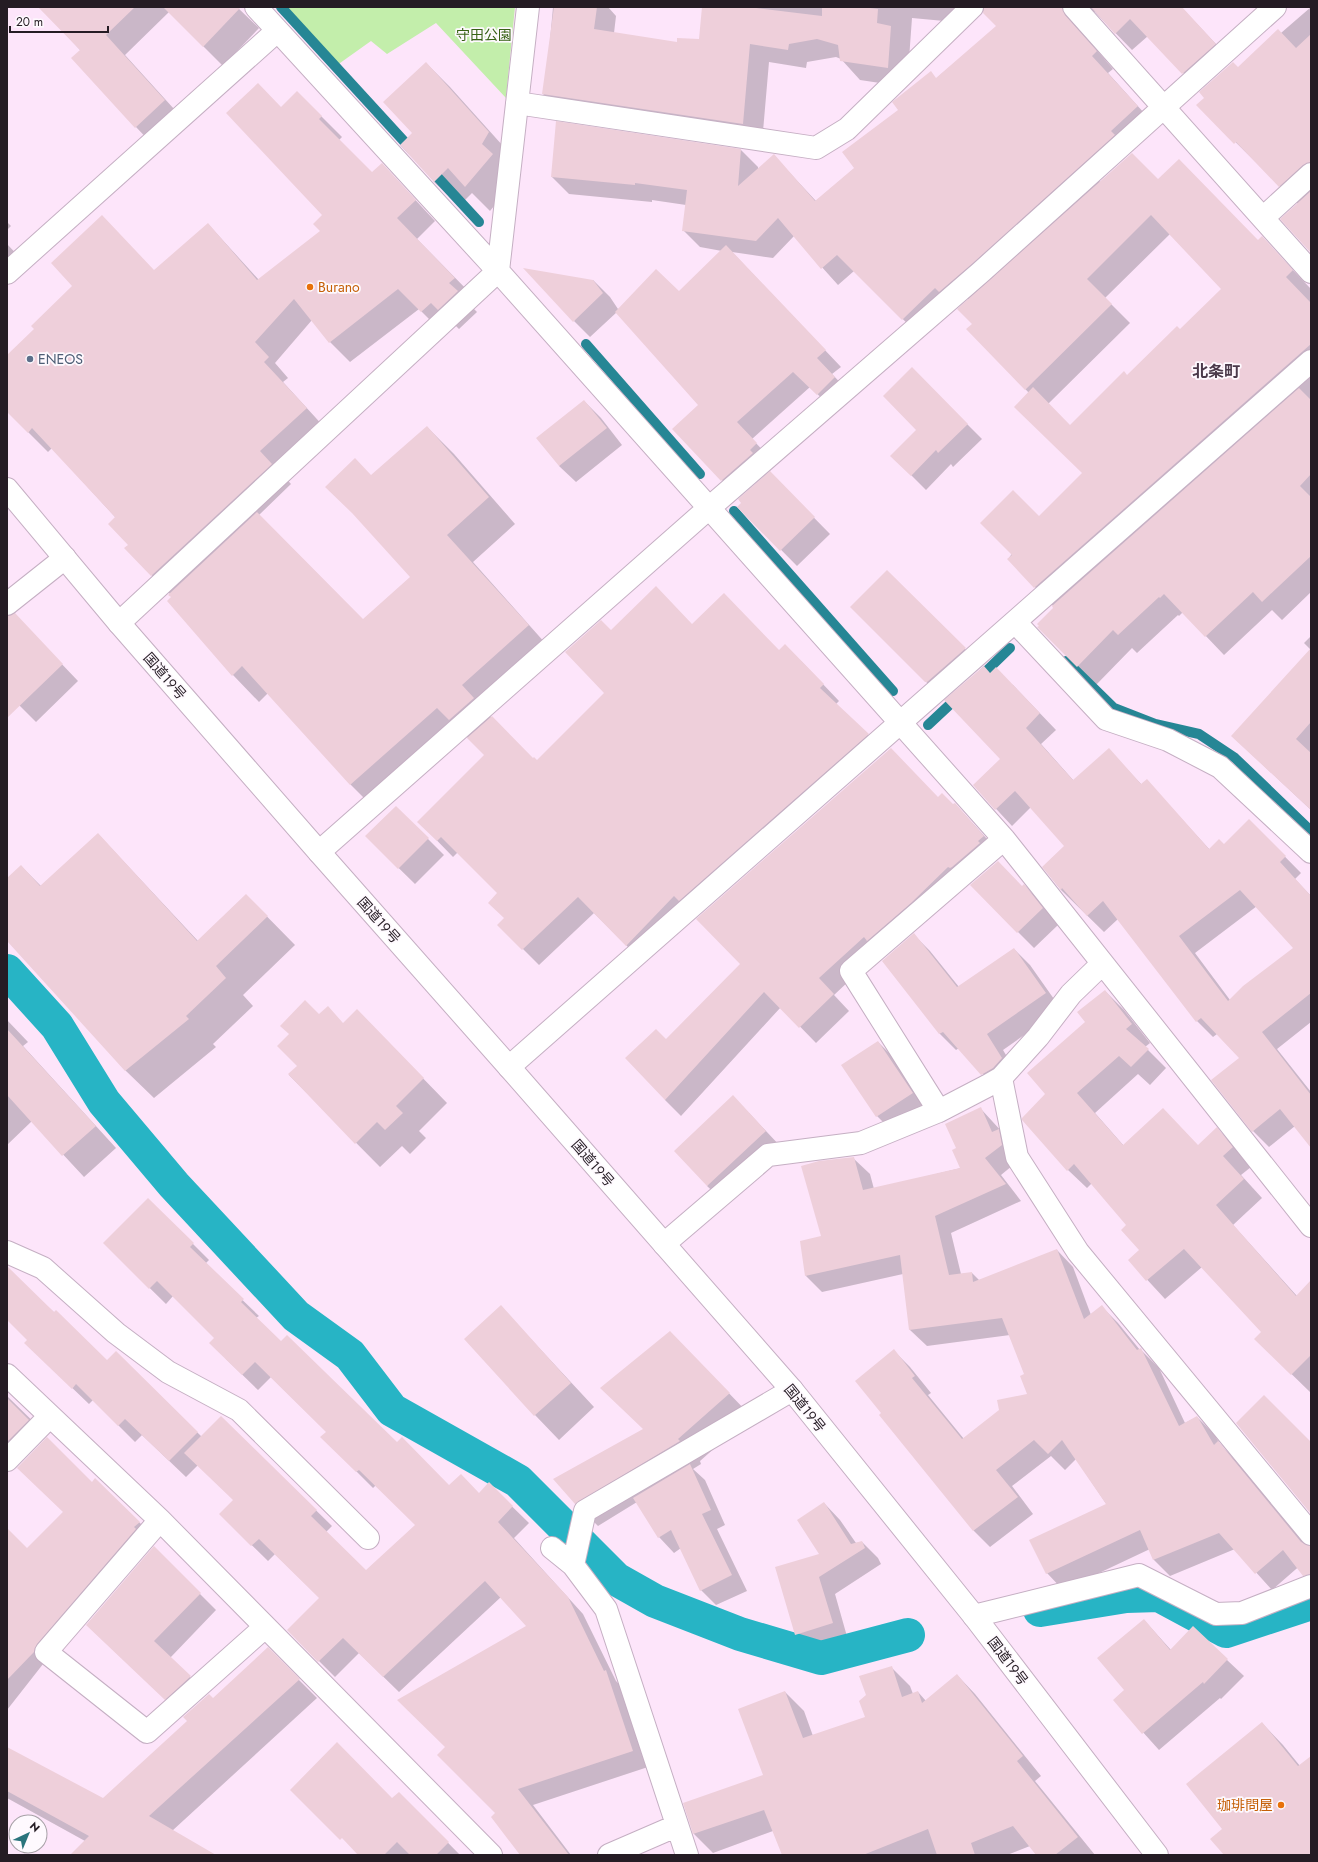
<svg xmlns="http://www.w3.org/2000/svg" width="1318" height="1862" font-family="Jost,'Noto Sans JP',sans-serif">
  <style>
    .green { fill: #c3eeab }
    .shadow { fill: #0003; fill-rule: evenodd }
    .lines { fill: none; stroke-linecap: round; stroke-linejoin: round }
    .stream { stroke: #268695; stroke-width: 10 }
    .canal { stroke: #27b4c5; stroke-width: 34 }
    .building { fill: #eecfda; fill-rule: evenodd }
    .minor-casing { stroke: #c5afc3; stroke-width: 24 }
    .highway-casing { stroke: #c5afc3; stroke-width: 24 }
    .minor { stroke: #fff; stroke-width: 22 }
    .highway { stroke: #fff; stroke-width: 22 }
    .food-dot { fill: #e8710a; stroke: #fef9fe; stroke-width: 1.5 }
    .service-dot { fill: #5c6f8a; stroke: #fef9fe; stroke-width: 1.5 }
    .labels { text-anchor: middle; stroke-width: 3.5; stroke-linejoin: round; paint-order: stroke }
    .park-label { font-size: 14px; fill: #376215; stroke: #fef9fe }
    .food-label { font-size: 14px; fill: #c56008; stroke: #fef9fe; text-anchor: start }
    .service-label { font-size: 14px; fill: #4e5e75; stroke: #fef9fe; text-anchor: start }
    .street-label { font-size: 14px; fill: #251c24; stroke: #fef9fe }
    .quarter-label { font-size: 16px; font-weight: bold; fill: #4b394a; stroke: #fef9fe }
  </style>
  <rect width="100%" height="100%" fill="#fde5fa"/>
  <path class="green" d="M281,7H515L506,98L436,23L387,54L371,41L333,68Z"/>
  <path class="shadow" d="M40,7H237L259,28L223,66L169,12L125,55L184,120L155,147L136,127L81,51Z
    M553,7H608L616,16L614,33L678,43L700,41L703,7H957L955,22L912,18L907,87L860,80L841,59L836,57L807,62L806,68L769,62L762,143L562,113L543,94L548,63Z
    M979,7H1181L1232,61L1200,90L1148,36L1132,50L1095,12L1088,11L1078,28L1113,69L1108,73L1154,124L1127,148L1131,152L1099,181L1101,182L1158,180L1258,242L1262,238L1311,289V592L1282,620L1272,610L1224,655L1183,612L1179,616L1178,615L1137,653L1132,648L1096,685L1039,627L1055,608L1008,559L1039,518L1083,473L1029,393L968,329L973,324L968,298L957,308L952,304L920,336L854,271L838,285L794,236L773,258L732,252L841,367L832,374L850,393L833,409L810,387L752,439L772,460L737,496L722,480L699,405L617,312L590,337L574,321L593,280L610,297L618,309L679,292L722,251L700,247L683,230L686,205L652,200V202L569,194L552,177L741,150L758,167V170L774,156L816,201L855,168L899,110L1005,20L986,14ZM1170,234L1223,289L1180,330L1127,376L1073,429L1048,404L1130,323L1105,298Z
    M1311,7V252L1298,204L1198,105Z
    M426,63L450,87L513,157L516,179L490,211L472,193L459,206L434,182L414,133Z
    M297,92L342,137L339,140L372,174L382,164L435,221L417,239L475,298L469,304L477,312L459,329L452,322L442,332L419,309L350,362L330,342L312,320L275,363L288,378L283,382L326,429L280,472L291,484L259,515L363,620L411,577L371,476L427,427L454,454L515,524L473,562L554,653L487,713L533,760L537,761L606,693L611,631L693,625L779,651L801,661L839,701L836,704L884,751L642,961L594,913L539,965L515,941L505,919L498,893L458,852L453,857L419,822L485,755L464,734L377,811L351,785L268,693L259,702L233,675L170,594L125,548L129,545L116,518L52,448L48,452L7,411V357L155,271L208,224L259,280L321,232L324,215L281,108Z
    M7,222L11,226L7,230Z
    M7,244L26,264L7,283Z
    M912,369L982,439L953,467L951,464L926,490L906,470L917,430Z
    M584,401L601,418L622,445L576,482L559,466Z
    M770,473L830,534L797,566L739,507Z
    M887,572L981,665L942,698L852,607Z
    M7,596L19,608L14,614L78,681L36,722L7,693Z
    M1311,636V810L1232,736L1311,650L1304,643Z
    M990,674L1013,685L1056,730L1041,744L1074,781L1109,750L1142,785L1147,781L1210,850L1224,845L1249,820L1301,873L1295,879L1311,896V1022L1277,1049L1311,1092V1147L1295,1126L1269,1147L1253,1131L1240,1058L1217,1034L1213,1037L1197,1021L1118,919L1104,932L1061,890L1043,867L1065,846L1031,807L1012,826L974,785L1001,759ZM1257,906L1295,948L1230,1000L1195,953Z
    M938,798L953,806L955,804L999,852L880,952L834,995L849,1011L816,1043L781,1007L681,1116L665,1100L667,1041Z
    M396,807L444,855L415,884L366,836Z
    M98,834L198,941L246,895L295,945L243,995L253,1006L213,1044L216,1047L154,1098L126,1071L7,940V880L21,866L41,886Z
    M971,885L1022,887L1024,885L1040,901L1058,925L1034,948Z
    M914,935L930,951L959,987L1014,949L1030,965L1061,1009L1003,1050L1018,1075L999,1091L959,1048L956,1050L940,1034L884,961Z
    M1105,991L1124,1010L1150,1043L1145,1047L1166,1068L1150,1085L1138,1074L1095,1113L1124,1146H1198L1217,1129L1235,1147L1251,1167L1241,1175L1262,1198L1233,1225L1297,1296L1311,1282V1393L1274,1357L1262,1332L1202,1267L1165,1299L1129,1260L1140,1250L1128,1225L1092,1183L1087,1188L1068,1170L1046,1094Z
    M319,1016L381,1035L447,1103L419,1131L426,1138L410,1154L402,1146L380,1167L289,1075L298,1066Z
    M7,1020L28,1042L23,1046L116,1148L84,1177L32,1121L7,1145Z
    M878,1042L894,1058L928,1109L894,1133L877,1116L843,1065Z
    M981,1109L1015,1146L1018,1161L1001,1175L1021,1201L951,1233L961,1274L972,1273L980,1281L1057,1250L1073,1267L1091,1315L1102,1307L1118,1323L1140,1350H1141L1159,1368L1185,1423L1197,1417L1214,1434L1220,1444L1234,1459L1311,1552V1556L1272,1590L1235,1549L1170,1576L1154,1560L1150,1549L1063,1590L1047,1573L1107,1505L1076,1459L1065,1470L1051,1456L1012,1486L1033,1514L990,1547L974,1531L881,1415L894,1351L910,1367L931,1393L928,1395L964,1439L1028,1395L1025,1375L1010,1335L927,1346L910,1330L903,1274L822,1292L806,1276L853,1158L870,1174L874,1189L961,1168L957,1148Z
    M749,1113L782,1148L724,1202L707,1186Z
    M148,1199L209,1260L205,1264L259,1316L256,1318L281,1342L397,1443L449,1486L480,1494L489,1484L529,1523L514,1538L583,1614L616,1681L622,1687L648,1767L533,1805L571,1855H522L497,1813L446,1747L528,1626L501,1597L399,1692L359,1653L335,1677L288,1630L320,1598L275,1554L268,1561L220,1514L234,1500L198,1465L186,1477L142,1435L135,1442L93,1400L89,1404L42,1359L28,1340L7,1319V1269L107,1361L116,1352L202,1437L221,1417L332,1526L326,1532L366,1571L416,1525L376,1485L373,1488L322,1437L327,1432L271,1377L258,1390L226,1359L216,1338L173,1296L166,1304L104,1243Z
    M501,1307L594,1407L559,1440L535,1415Z
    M692,1355L751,1416L700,1461L701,1464L693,1469L705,1480L725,1525L717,1529L747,1591L716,1605L701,1590L681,1548L674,1553L659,1537L637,1502L598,1526L575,1503L644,1429Z
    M7,1396L45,1433L7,1470Z
    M92,1483L139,1522L155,1538L65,1636L7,1710V1529L27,1549Z
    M824,1503L840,1520L856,1543L862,1542L878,1558L881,1564L835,1594L848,1640L812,1651L796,1634L821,1554Z
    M154,1548L216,1610L170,1658L206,1693L182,1715L87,1625Z
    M1144,1620L1171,1650L1227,1660L1244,1676L1221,1699L1220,1698L1159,1750L1114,1700L1125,1690Z
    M268,1649L317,1698L172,1831L214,1855H71L85,1841L7,1798V1751L103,1800Z
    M891,1667L910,1686L913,1694L918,1692L926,1701L957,1675L975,1694L1041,1776L1035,1781L1095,1855H1037L1030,1846L1007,1855H783L773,1831L713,1853L694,1834L684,1804L764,1776L785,1692L804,1711L813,1736L866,1718L867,1695Z
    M1262,1723L1283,1745L1300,1766L1311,1772V1855H1225L1223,1829Z
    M399,1793L460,1855H385L344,1816L393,1799Z"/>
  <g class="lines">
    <path class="stream" d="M281,7L412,150
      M430,169L479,222
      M586,344L700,474
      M734,511L893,691
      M1066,661L1114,708L1155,724L1199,734L1235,758L1311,831
      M978,679L1010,648
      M928,725L959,696"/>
    <path class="canal" d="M7,971L57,1026L104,1102L174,1185L296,1316L350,1355L392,1410L518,1481L616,1579L655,1601L740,1634L821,1658L908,1635
      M1040,1610L1126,1596L1159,1595L1226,1631L1311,1603"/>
  </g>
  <path class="building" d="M38,7H135L106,35L165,100L135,128L71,58L80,50Z
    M163,7H241L203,47Z
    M554,7H597L594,29L677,42V38L699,39L702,7H748L822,16V7H862L878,9L877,23L891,26L888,68L840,61L838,45L817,39L789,44L788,50L750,44L743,124L542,94Z
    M984,7H1062L1065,15L1097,51L1092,56L1138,106L1111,131L1115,135L973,263L939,292L935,288L902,320L837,255L821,269L778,218L756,241L682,231L687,190L635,183V185L551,177L556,121L741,149L738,186L774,154L815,201L854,168L842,152L898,110L892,102L931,71L936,78L996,26L983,13Z
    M1091,7H1182L1216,44L1182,74L1130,19L1115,34Z
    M1278,29L1296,48L1311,34V162L1303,165L1279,187L1236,142L1234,144L1196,105L1204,98L1199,92L1233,62L1238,67Z
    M426,62L489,132L482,144L493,154L465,187L448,168L434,182L400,145L412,133L383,102Z
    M258,83L281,107L297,91L322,116L319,119L372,172L382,163L416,200L397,218L455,278L449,283L458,291L438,310L431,303L421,312L398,289L329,343L294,299L255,342L269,357L264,362L307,408L260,451L272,464L151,576L124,548L128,545L108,524L115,517L32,428L28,433L7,412V355L34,329L31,326L72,286L51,263L102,215L154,270L208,223L257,280L320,231L313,224L322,215L226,113Z
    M1132,153L1158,179L1179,159L1256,238L1258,240L1262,236L1293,270L1286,277L1311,303V344L1034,588L1007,559L1012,555L980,523L1013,490L1039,516L1082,473L1014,407L1033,387L1070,425L1124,371L1127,375L1177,326L1180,329L1221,289L1151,215L1087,279L1112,304L1025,390L966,329L972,324L957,309Z
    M1311,191V253L1280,219Z
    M726,245L826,350L817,358L835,377L817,395L793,372L737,422L757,443L750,450L753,453L721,481L672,429L698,405L615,312L656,269L679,291Z
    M523,268L593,280L603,293L573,322Z
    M912,367L968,424L938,453L936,450L911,476L890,456L916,430L883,396Z
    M1299,388L1311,400V474L1300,486L1311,497V556L1262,602L1253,592L1205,637L1164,594L1160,598L1159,597L1118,635L1113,630L1077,667L1037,627L1039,626L1037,624L1053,608L1052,606Z
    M584,400L607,428L559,466L536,438Z
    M427,426L489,497L447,535L529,625L462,685L474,698L449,720L437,708L350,785L242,666L232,676L167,601L171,597L168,595L257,512L363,619L410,577L352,513L325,487L355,458L371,475Z
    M770,471L815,517L780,551L737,507L741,503L738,499Z
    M887,570L966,648L927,682H925L850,607Z
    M656,586L692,624L724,593L779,650L785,644L824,684L820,688L869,734L679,901L674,896L626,946L578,897L522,950L497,925L504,918L488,903L497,893L441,837L437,841L417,822L484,755L467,738L492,716L533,758L534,757L537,760L604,693L565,652L601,620L611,630Z
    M15,613L63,664L7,718V616Z
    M1311,648V722L1296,739L1311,753V810L1231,736Z
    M984,666L990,673L996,667L1040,713L1026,728L1073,780L1109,748L1141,784L1147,779L1209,849L1219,839L1224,844L1249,819L1286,856L1280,862L1311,896V993L1262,1032L1311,1095V1148L1280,1109L1252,1132L1211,1080L1239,1058L1201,1018L1196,1022L1103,901L1087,916L1062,888L1061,890L1042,867L1064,846L1015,791L995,810L973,785L1000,759L944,700ZM1240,890L1293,948L1243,986L1228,1001L1179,936Z
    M891,748L938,797L942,793L953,804L955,803L984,836L978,841L980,843L952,867L950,868L948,867L911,903L867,941L864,937L819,978L834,994L799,1028L764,992L665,1100L625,1058L656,1029L666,1039L740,964L696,919Z
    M396,806L429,838L398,869L365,836Z
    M98,833L197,941L246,894L268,916L216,966L226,978L186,1016L189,1019L125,1071L7,941V878L21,865L40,886Z
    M998,861L1022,886L1024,884L1043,908L1017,933L970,885Z
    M914,933L957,987L1014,948L1046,993L987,1034L1002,1058L993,1068L981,1075L943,1032L939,1034L882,961Z
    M1105,990L1132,1024L1126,1029L1149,1049L1131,1067L1119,1056L1077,1093L1123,1145L1163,1108L1198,1145L1217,1127L1233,1147L1223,1156L1244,1179L1216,1205L1296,1296L1311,1280V1355L1291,1375L1254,1339L1261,1332L1184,1249L1146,1281L1128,1260L1139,1250L1121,1230L1126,1225L1074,1164L1067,1171L1022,1120V1118L1045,1094L1027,1073L1085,1022L1077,1012Z
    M305,1000L319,1014L328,1006L343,1023L357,1009L424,1078L396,1106L403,1113L385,1130L377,1122L355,1144L288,1074L297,1066L277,1046L289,1034L280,1026Z
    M7,1029L96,1126L62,1156L7,1095Z
    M878,1041L913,1093L876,1117L841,1065Z
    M733,1095L766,1131L707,1186L674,1151Z
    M981,1107L992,1132L999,1129L1002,1145L985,1158L1006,1184L935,1216L949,1275L972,1272L973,1282L1057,1249L1084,1319L1102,1305L1137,1350L1141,1348L1179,1426L1197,1416L1214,1445L1218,1441L1301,1542L1311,1546V1574L1303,1576L1283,1550L1255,1574L1219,1533L1153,1560L1140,1530L1046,1574L1029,1540L1106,1504L1062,1440L1048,1454L1034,1440L996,1470L1018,1497L973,1531L879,1415L881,1413L855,1381L894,1349L915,1376L912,1378L962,1439L999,1410L997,1400L1027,1394L1020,1376L1024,1374L1002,1318L909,1330L900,1255L805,1276L800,1241L821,1236L801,1166L819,1161L854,1157L863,1190L960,1168L952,1150L956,1148L945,1124Z
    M148,1198L194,1243L190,1247L244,1299L241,1302L281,1341L287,1335L397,1442L402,1437L449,1485L461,1474L479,1493L489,1482L513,1506L498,1522L568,1597L604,1671L606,1670L633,1751L518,1789L569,1855H520L491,1817L495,1813L437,1755L445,1747L397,1700L526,1626L485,1581L383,1677L343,1638L318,1662L287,1630L319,1598L259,1539L251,1546L219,1514L233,1500L184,1453L221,1416L317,1510L311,1516L366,1570L415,1525L359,1470L356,1472L320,1437L326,1432L255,1362L242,1375L209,1343L214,1338L157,1281L149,1289L103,1243Z
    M7,1266L54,1312L56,1310L107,1360L116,1351L198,1432L169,1461L125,1419L118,1426L76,1384L72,1389L24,1343L27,1340L7,1320Z
    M501,1305L571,1383L534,1416L464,1339Z
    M670,1331L730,1393L678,1439L680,1441L575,1504L553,1479L643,1429L600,1388Z
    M1264,1395L1311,1442V1514L1236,1423Z
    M7,1398L29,1420L7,1442Z
    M47,1437L92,1482L95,1478L140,1522L134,1527L136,1529L37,1644L34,1652L7,1680V1528L27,1548L63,1512L17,1468Z
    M690,1464L711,1510L702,1514L732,1575L700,1591L671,1530L658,1538L633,1498Z
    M824,1502L851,1544L862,1541L865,1548L819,1577L833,1623L795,1635L775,1567L819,1554L797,1520Z
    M154,1546L201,1593L154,1641L191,1676L165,1700L86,1625Z
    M1144,1619L1170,1650L1193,1626L1228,1659L1204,1684L1203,1682L1142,1734L1113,1700L1124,1690L1097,1658Z
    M268,1647L300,1679L149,1816L216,1855H70L89,1836L7,1791V1747L103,1798L187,1721L183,1717L209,1694L213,1698Z
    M892,1666L902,1697L918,1691L922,1703L957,1674L1023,1756L1017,1761L1078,1837L1055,1855H1036L1013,1826L971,1843L975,1855H937L928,1829L863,1855H782L764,1810L693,1834L683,1803L763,1775L738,1709L785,1691L803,1738L865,1717L859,1701L866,1695L859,1676Z
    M1262,1722L1298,1766L1311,1756V1855H1224L1210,1839L1222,1829L1186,1784Z
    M337,1742L392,1798L399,1792L449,1842L436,1855H410L397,1842L384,1855H358L342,1838L340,1840L290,1790Z"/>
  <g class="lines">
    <g class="minor-casing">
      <path id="minor" d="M256,7L498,271L1004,839L1311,1226
        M1074,7L1311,272
        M517,103L816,148L847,129L972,7
        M1263,218L1311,174
        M7,273L277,31
        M7,604L65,558
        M119,623L498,271L528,7
        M1016,623L1106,719L1168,740L1220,767L1311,852
        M319,852L709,508L981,272L1275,7
        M509,1067L1311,361
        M1001,1078L1017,1157L1078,1252L1311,1534
        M939,1111L851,971L1004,839
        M664,1244L768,1155L861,1143L939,1111L987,1086L1001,1078L1038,1037L1071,994L1102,964
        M7,1252L43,1268L116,1333L168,1372L239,1410L368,1538
        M7,1375L160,1520L491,1855
        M7,1460L50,1416
        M160,1520L46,1652L147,1732L265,1627
        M552,1548L573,1565L606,1609L687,1855
        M573,1565L585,1511L792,1390
        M974,1616L1139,1575L1216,1614L1242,1613L1311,1586
        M609,1855L676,1826"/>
    </g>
    <g class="highway-casing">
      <path id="highway" d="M7,489L119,623L319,852L509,1067L792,1390L974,1616L1157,1855"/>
    </g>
    <use href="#minor" class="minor"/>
    <use href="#highway" class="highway"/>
  </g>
  <g class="food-dot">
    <circle cx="310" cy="287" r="4"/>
    <circle cx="1281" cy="1805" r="4"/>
  </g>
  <circle class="service-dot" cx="30" cy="359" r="4"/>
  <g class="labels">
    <g class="park-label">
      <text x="484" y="40">守田公園</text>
    </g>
    <g class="food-label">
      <text x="318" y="292">Burano</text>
      <text x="1273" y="1810" text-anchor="end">珈琲問屋</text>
    </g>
    <g class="service-label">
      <text x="38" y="364">ENEOS</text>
    </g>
    <g class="street-label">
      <text transform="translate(165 676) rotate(49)" y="5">国道19号</text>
      <text transform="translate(379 920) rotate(48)" y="5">国道19号</text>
      <text transform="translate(593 1163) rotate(49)" y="5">国道19号</text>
      <text transform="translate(805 1408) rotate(51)" y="5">国道19号</text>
      <text transform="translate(1008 1661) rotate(53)" y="5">国道19号</text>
    </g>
    <g class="quarter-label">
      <text x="1216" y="377">北条町</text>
    </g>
  </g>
  <rect width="1318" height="1862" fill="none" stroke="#251c24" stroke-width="16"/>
  <g transform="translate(28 1834) rotate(44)"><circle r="19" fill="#fef9fe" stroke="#a7a1a7"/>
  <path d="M0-3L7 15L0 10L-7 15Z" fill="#2a747c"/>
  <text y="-6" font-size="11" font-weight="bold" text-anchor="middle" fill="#251c24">N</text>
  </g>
  <path d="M10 26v6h98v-6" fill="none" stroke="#251c24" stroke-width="2"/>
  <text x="16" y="26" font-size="12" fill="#251c24" stroke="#fef9fe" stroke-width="3" paint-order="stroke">20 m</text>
</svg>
